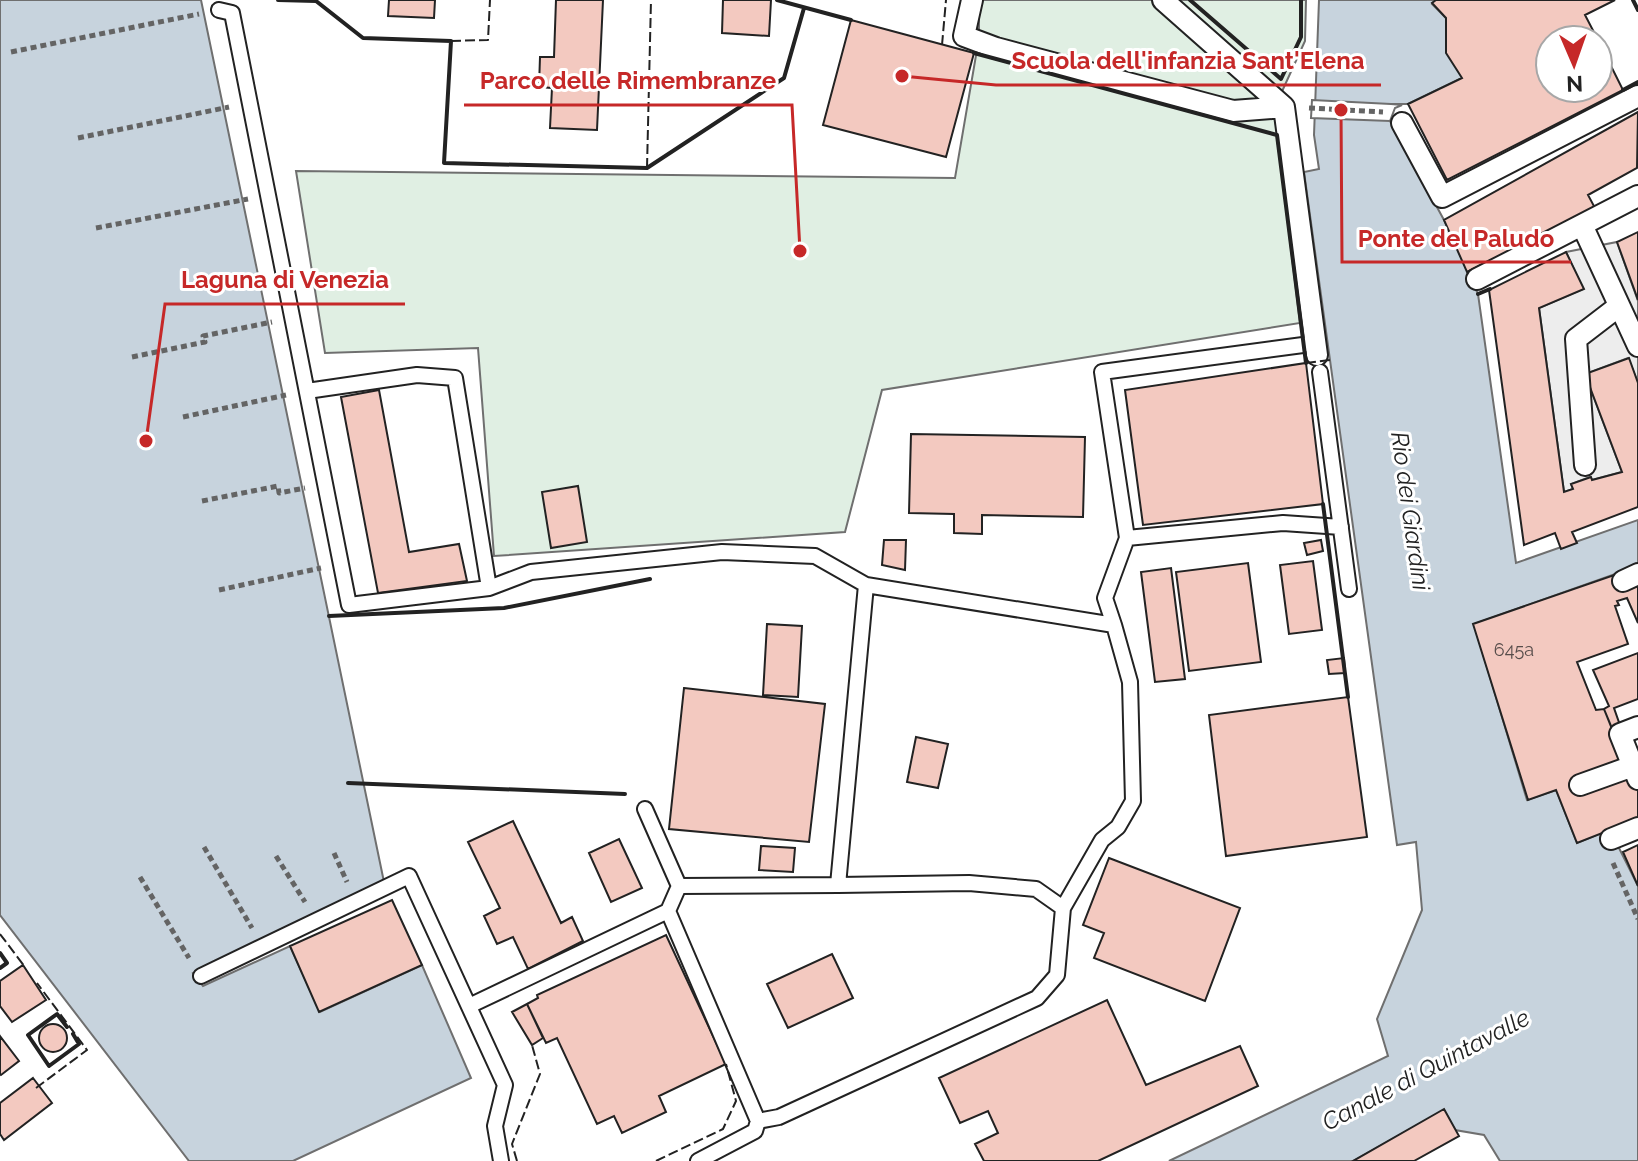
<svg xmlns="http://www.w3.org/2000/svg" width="1638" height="1161" font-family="Raleway,sans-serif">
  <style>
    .green { fill: #e0efe3; stroke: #6f6f6f; stroke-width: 2 }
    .parking { fill: #ededed; stroke: #6f6f6f; stroke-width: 2 }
    .water { fill: #c7d3dd; stroke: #6f6f6f; stroke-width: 2 }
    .pier { fill: #fff; stroke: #6f6f6f; stroke-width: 2 }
    .building { fill: #f3c9c0; stroke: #222; stroke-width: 2 }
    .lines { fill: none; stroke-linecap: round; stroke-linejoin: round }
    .service-casing { stroke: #222; stroke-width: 18 }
    .pedestrian-casing { stroke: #222; stroke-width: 24 }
    .path { stroke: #646464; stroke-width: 5; stroke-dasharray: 6 4; stroke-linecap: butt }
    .service { stroke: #fff; stroke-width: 14 }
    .pedestrian { stroke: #fff; stroke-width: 20 }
    .fence { stroke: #222; stroke-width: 2; stroke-dasharray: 10 4; stroke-linecap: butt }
    .wall { stroke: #222; stroke-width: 4 }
    .labels { text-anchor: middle; stroke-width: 6; stroke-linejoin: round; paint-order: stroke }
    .number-label { font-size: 18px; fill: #564c4a }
    .water-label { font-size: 24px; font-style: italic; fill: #222; stroke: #fff }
    .leader { fill: none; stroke: #c62828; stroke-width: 3 }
    .callout-dot { fill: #c62828; stroke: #fff; stroke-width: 3 }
    .callout-label { font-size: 24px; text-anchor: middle; font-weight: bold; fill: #c62828; stroke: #fff; stroke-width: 6; stroke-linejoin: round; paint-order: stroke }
  </style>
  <rect width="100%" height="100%" fill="#fff"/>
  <path class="green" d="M979,0H1306L1305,41L1274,109L1300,323L882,390L845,532L494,556L478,348L325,353L296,171L955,178L979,38Z"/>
  <path class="parking" d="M1617,242L1638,301V383L1628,358L1585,374L1622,472L1592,480L1590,477L1571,484L1573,489L1564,492L1539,308L1583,289L1566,252Z"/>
  <path class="water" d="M0,0H201L384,882L193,973L203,986L290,946L320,1012L422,965L471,1078L293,1161H189L0,915Z
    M1319,0H1436L1432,4L1446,18L1462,78L1408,104H1391L1390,121L1444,220L1478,294L1516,563L1638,520V566L1474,624L1527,800L1556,790L1577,843L1599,834L1617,844L1638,886V1161H1500L1484,1135L1455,1130L1444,1110L1353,1161H1169L1388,1056L1377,1019L1422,910L1416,842L1397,845L1304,172L1319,169L1314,135Z"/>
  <path class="pier" d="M1312,100L1391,104L1402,105L1395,108L1390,121L1311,118Z"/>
  <path class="building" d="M389,0H435L434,18L388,16Z
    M556,0H603L597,130L550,128L552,88L539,87L540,57H554Z
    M723,0H771L769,36L722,33Z
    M1436,0H1615L1585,15L1598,40H1550V88H1598V40L1623,90L1447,180L1408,104L1462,78L1446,53V18L1432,3Z
    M851,20L974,53L946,157L823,125Z
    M1638,112L1637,168L1588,195L1595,208L1467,272L1444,220Z
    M1638,232V300L1617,242Z
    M1566,252L1584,289L1539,308L1564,492L1573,489L1571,484L1591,477L1592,480L1622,472L1585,374L1629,358L1638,383V507L1572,532L1577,543L1561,549L1555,533L1524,545L1489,290Z
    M1306,363L1323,504L1143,525L1125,390Z
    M379,390L409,552L459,544L467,581L378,593L341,397Z
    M911,434L1085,437L1083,517L982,515V534L954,533V514L909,513Z
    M578,486L587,542L551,548L542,492Z
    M884,540H906L905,570L882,565Z
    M1321,540L1323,551L1307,555L1304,543Z
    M1313,561L1322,630L1289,634L1280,565Z
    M1248,563L1261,662L1189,671L1176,572Z
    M1171,568L1185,679L1155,682L1141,572Z
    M1620,573L1638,583V623L1627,598L1617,601L1619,605L1615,606L1628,644L1577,662L1596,710L1604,709L1638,791V819L1577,843L1556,790L1528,800L1473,624Z
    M767,624L802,626L798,697L763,695Z
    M1638,653V699L1614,708L1622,731L1614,734L1604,709L1609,706L1593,670Z
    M1344,658L1345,673L1329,674L1327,660Z
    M684,688L825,704L809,842L669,829Z
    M1348,697L1367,837L1226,856L1209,715Z
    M916,737L948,744L938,788L907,782Z
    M513,821L561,923L572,917L583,941L528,969L513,937L497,944L484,916L500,908L468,842Z
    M619,839L642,888L611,902L589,853Z
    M1638,845V886L1623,852Z
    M761,846L795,848L793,872L759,870Z
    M1109,858L1240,908L1205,1001L1094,958L1104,933L1083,925Z
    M392,900L422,965L319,1012L290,946Z
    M666,935L726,1064L659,1096L666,1112L622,1133L614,1116L597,1124L557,1038L546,1043L527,1004L538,998L537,995Z
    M832,954L853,998L788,1028L767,984Z
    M23,965L46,1000L12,1022L0,1006V981Z
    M1107,1000L1146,1085L1240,1046L1258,1086L1098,1161H984L975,1144L998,1133L988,1111L960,1123L939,1078Z
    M527,1004L543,1038L532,1045L512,1012Z
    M39 1038a14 14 0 1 1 28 0a14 14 0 1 1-28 0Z
    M0,1036L19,1061L1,1075L0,1074Z
    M33,1078L52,1103L4,1140L0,1134V1103Z
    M1444,1109L1459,1136L1414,1161H1353Z"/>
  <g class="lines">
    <g class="service-casing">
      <path id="service" d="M219,10L232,13L349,605L489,588L531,572L722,552L815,556L866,585L1114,625L1130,682L1133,801L1118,827L1102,840L1063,908L1057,975L1037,998L779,1117L758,1121L755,1131L698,1161
        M1320,372L1349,589
        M307,391L417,375L455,378L489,588
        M1127,538L1102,372L1303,345
        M1114,625L1105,598L1127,538L1283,523L1341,527
        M645,809L679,886
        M838,885L969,883L1036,889L1063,908
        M668,911L758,1121
        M201,976L409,876L505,1085L495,1126L501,1161
        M469,1006L668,911L679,886L838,885L866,585"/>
    </g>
    <g class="pedestrian-casing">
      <path id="pedestrian" d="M972,0L964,36L996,48L1233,111L1284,107
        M1163,0L1284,107L1317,355
        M1402,123L1442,197L1638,96
        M1582,225L1638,346
        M1477,279L1638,196
        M1585,465L1576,339L1619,306
        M1623,581L1638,574
        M1638,727L1620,734L1638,779
        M1580,785L1633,766
        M1611,839L1638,828"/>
    </g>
    <path class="path" d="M11,52L199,14
      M1309,108L1383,112
      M78,138L229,107
      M96,228L248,199
      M132,357L205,342L203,336L272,322
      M183,417L286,395
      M202,501L278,486L279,493L305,488
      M219,590L321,568
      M204,847L252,928
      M334,853L347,882
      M276,856L305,902
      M1613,863L1638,919
      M140,877L189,958"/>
    <use href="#service" class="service"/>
    <use href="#pedestrian" class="pedestrian"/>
    <path class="fence" d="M451,41L488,40L490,0
      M942,45L946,0
      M647,168L651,0
      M1306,363L1330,360
      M0,934L25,967
      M36,1088L87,1050L37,983
      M517,1161L512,1144L540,1074L532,1045
      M656,1161L723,1129L736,1101L726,1064"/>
    <path class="wall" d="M278,0L316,1L363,38L451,41L444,163L647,168L784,78L804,8
      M777,0L851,20
      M1190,0L1281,79L1301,37V0
      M1633,0L1638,10
      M974,53L1277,135L1306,363
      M1623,90L1638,82
      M1478,294L1490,289
      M1323,504L1348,697
      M329,616L504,608L650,579
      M348,783L625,794
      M0,953L7,963L0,968
      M67,1027L57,1014L28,1035L49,1066L79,1044L73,1034"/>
  </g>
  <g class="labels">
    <g class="number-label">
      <text x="1514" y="656">645a</text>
    </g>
    <g class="water-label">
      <text transform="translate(1410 511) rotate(82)" y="8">Rio dei Giardini</text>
      <text transform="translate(1426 1070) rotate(-28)" y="8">Canale di Quintavalle</text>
    </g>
  </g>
  <path class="leader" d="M902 76L996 85H1381M800 251L792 105H464M1341 110L1342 262H1571M146 441L165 304H405"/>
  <g class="callout-dot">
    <circle cx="902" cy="76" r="8"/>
    <circle cx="800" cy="251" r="8"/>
    <circle cx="1341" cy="110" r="8"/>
    <circle cx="146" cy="441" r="8"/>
  </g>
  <g class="callout-label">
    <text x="1188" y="69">Scuola dell'infanzia Sant'Elena</text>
    <text x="628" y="89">Parco delle Rimembranze</text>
    <text x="1456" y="247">Ponte del Paludo</text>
    <text x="285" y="288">Laguna di Venezia</text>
  </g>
  <g transform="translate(1574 64) rotate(178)"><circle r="38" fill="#ffffff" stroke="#a7a7a7" stroke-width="2"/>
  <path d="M0-6L14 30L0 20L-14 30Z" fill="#c62828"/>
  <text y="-12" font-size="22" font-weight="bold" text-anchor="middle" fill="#222222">N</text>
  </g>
</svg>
